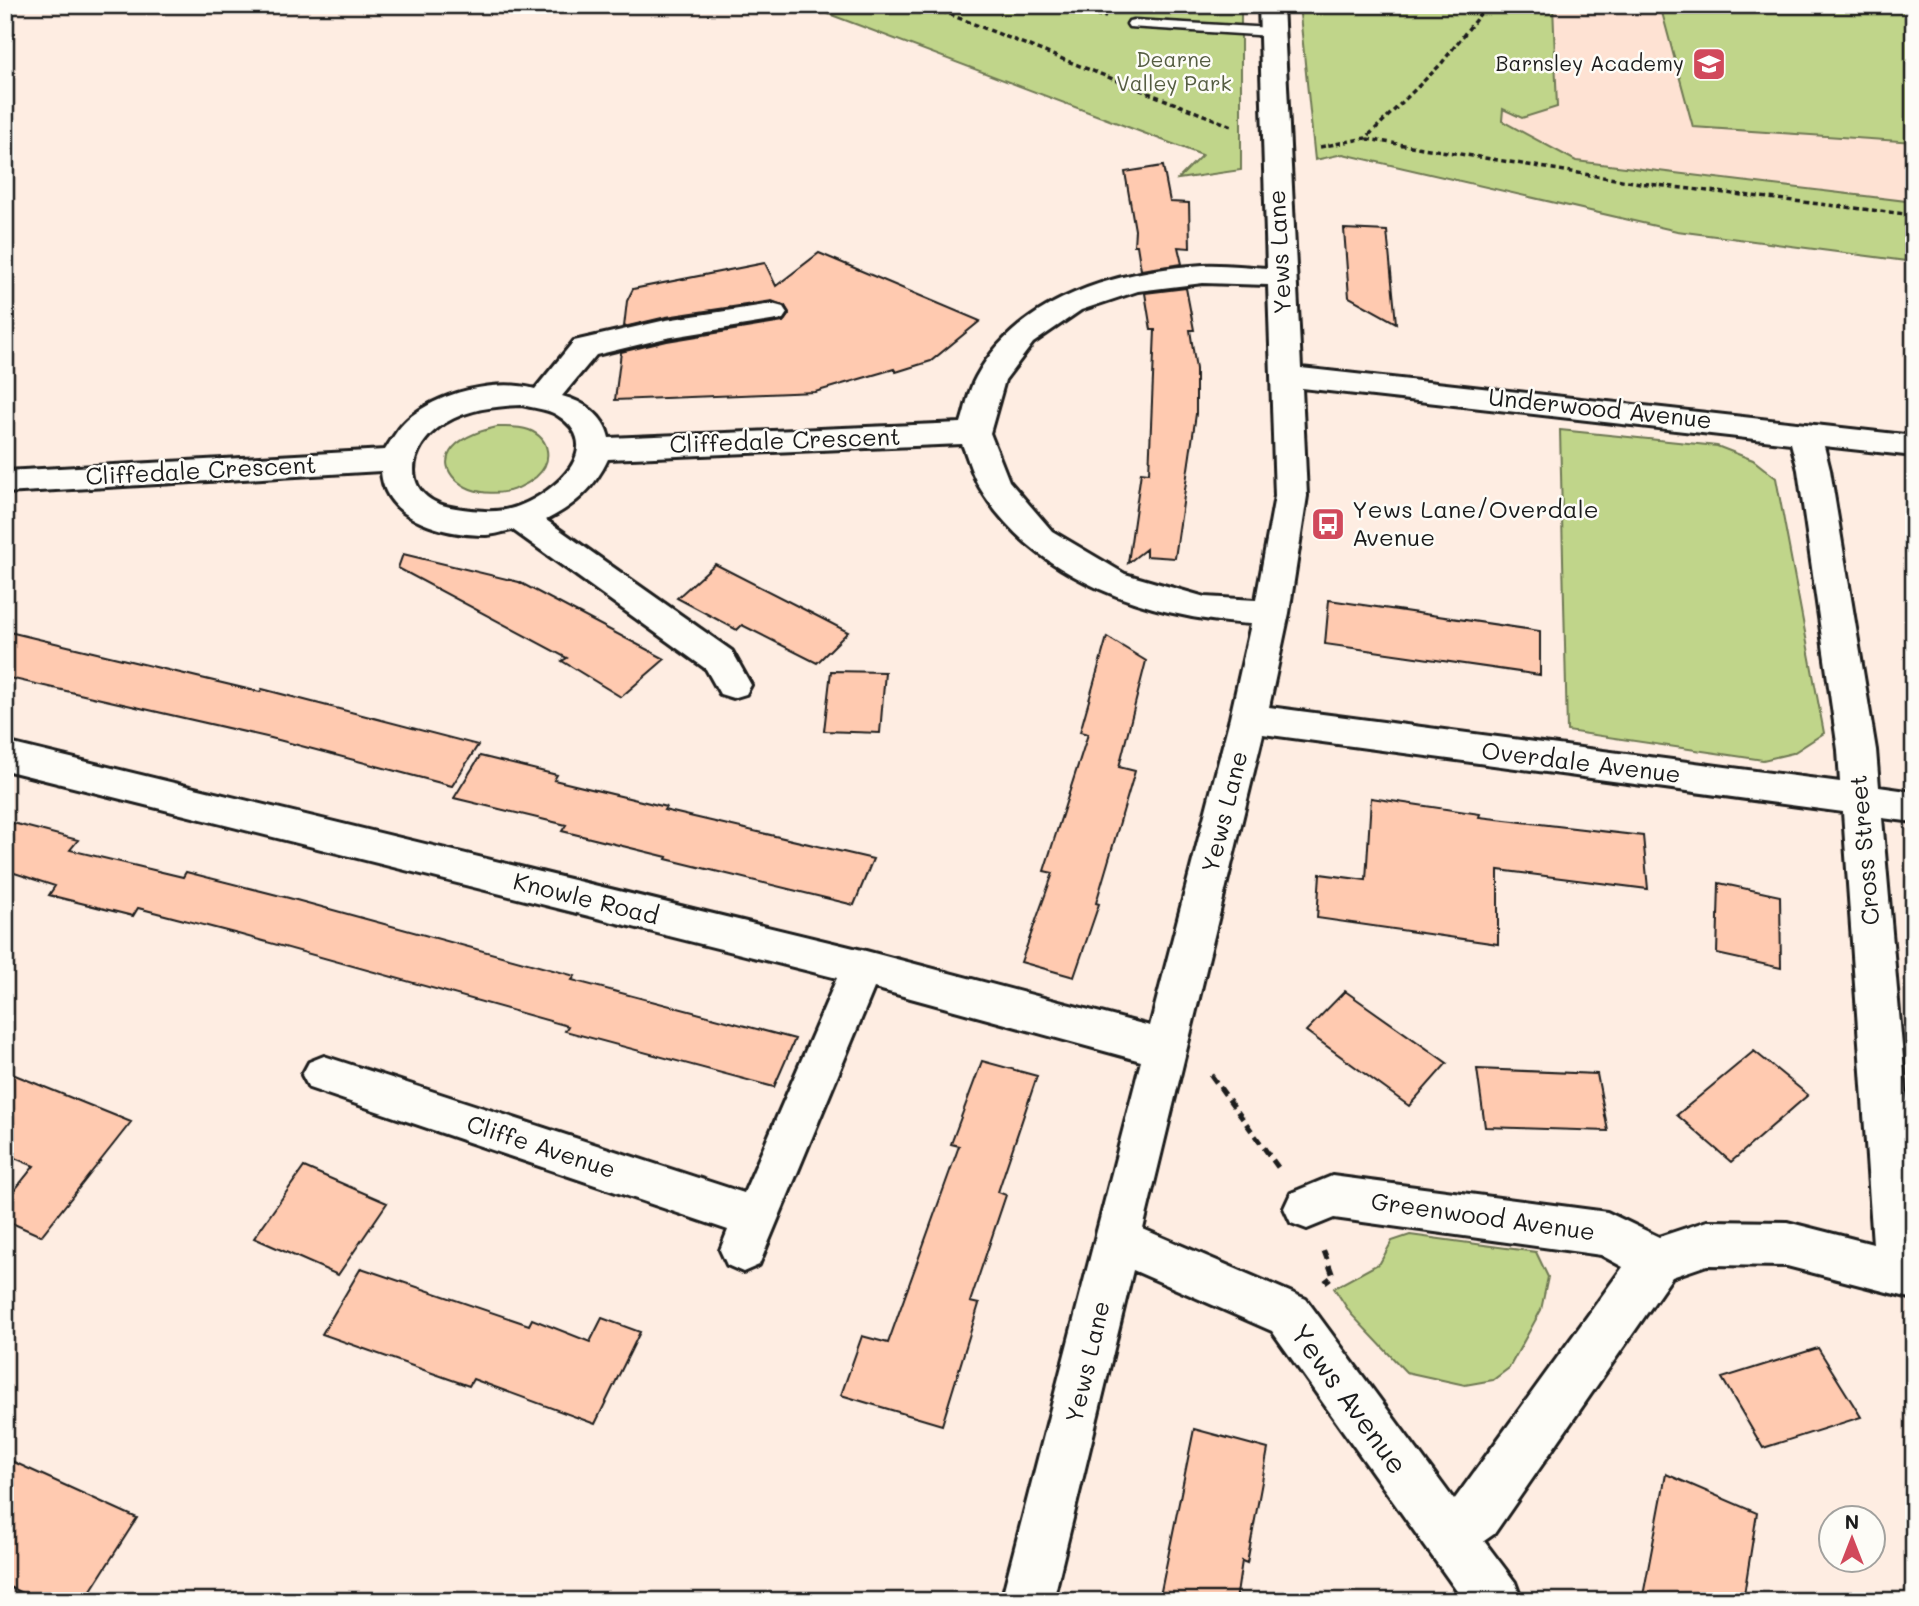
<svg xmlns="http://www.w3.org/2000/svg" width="1919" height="1606" font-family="Mali,sans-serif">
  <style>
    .built { fill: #fee2d3 }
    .green { fill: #c0d58a; stroke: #6e7853; stroke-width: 2 }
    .building { fill: #ffcab0; stroke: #1c1c1c; stroke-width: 2 }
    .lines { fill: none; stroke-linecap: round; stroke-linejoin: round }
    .lane-casing { stroke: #1c1c1c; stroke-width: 5 }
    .street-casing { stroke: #1c1c1c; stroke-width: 6 }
    .path-far1 { stroke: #1c1c1c; stroke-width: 3.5; stroke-dasharray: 5 3.5; stroke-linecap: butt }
    .path { stroke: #1c1c1c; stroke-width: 5; stroke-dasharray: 9 6; stroke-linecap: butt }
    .lane { fill: #fdfcf7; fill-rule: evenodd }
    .street { fill: #fdfcf7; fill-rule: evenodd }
    .labels { text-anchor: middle; stroke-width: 5; stroke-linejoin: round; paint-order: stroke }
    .far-park-label { font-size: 21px; fill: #555d42; stroke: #fdfcf7 }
    .far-poi-label { font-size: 21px; fill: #1c1c1c; stroke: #fdfcf7; text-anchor: end }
    .street-label { font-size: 24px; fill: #1c1c1c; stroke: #fdfcf7 }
    .poi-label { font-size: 24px; fill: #1c1c1c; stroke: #fdfcf7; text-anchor: start }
    .near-street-label { font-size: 28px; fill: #1c1c1c; stroke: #fdfcf7 }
  </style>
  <rect width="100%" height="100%" fill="#feede2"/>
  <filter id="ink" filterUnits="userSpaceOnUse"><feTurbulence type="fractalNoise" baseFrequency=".0143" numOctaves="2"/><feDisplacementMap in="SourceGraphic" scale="14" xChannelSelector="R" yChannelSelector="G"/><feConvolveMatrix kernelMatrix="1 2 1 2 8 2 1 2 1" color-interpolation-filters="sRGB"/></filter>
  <g filter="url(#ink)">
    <path class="built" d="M1506,5H1914V202L1576,161L1502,121Z"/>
    <path class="green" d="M805,5H1241V170L1178,179L1202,155Z
      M1299,5H1553L1557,107L1522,118L1503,109L1502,121L1576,161L1914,202V262L1677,231L1343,154L1315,160Z
      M1660,5H1914V142L1693,127Z
      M497,427C508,427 519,426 529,430C551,439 553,462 536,477C478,525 391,451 497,427Z
      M1560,430L1717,446L1753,460L1776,478L1824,733L1793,753L1763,760L1567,731Z
      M1410,1235L1536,1252L1548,1277L1541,1310L1509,1368L1493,1380L1465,1385L1406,1372L1351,1314L1334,1288L1380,1263L1392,1241Z"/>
    <path class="building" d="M1163,166L1170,202L1189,203L1190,248L1178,247L1182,264L1141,270L1137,245H1134L1135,230L1125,172Z
      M1344,229L1387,231L1396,323L1349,297Z
      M819,253L980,321L931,361L896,372L894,369L815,392L615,400L621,352L667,341L783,322L789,314L785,306L772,301L666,317L624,327L627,301L633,289L765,263L776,286Z
      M1186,288L1194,330H1190L1196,369V414L1175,558L1146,556V549L1128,563L1141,472L1149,473L1155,330H1151L1145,293Z
      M403,554L519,582L665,659L621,697L562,661L567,658L398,568Z
      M715,564L817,616L848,632L817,663L742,625L737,630L677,598Z
      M1329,600L1540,631V675L1325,644Z
      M5,631L260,692L262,689L478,745L452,786L271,738L5,677Z
      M1107,637L1146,661L1119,767L1135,771L1096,903L1099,904L1074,977L1021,962L1053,873L1044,871L1088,734L1080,732Z
      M831,671L885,672L880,733L824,731Z
      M480,756L557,775L554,780L666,807L664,810L873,859L854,905L666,859L667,857L562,831L566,825L454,798Z
      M1371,798L1480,814L1479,817L1643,836L1648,889L1498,870V944L1317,918L1320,874L1366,880Z
      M5,821L78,840L70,850L183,877L186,872L289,898L575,976L572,980L795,1039L774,1087L565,1031L568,1026L238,934L138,908L133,916L49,895L55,886L5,870Z
      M1719,883L1780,896L1781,968L1717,954Z
      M1345,991L1447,1063L1409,1106L1306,1031Z
      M1754,1051L1808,1095L1731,1162L1677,1115Z
      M982,1061L1037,1076L998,1192L1006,1195L970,1302L979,1304L942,1425L841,1395L862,1336L888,1343L959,1146L951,1144Z
      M1477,1069L1597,1074L1608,1131L1485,1127Z
      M5,1071L131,1122L41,1236L5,1220V1202L34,1166L5,1154Z
      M304,1167L387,1203L338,1275L254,1238Z
      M361,1268L529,1325L532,1319L590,1342L602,1318L640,1332L595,1424L473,1379L469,1386L322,1334Z
      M1818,1348L1861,1417L1763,1448L1722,1378Z
      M1194,1429L1268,1449L1247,1563L1242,1561L1236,1601H1159Z
      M5,1458L137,1518L84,1601H39L5,1585Z
      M1666,1474L1757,1513L1743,1601H1642Z"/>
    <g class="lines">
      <g class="lane-casing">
        <path id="lane" d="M1134,20L1272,28L1279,32L1272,36L1129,27L1127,24L1129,21Z"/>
      </g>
      <g class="street-casing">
        <path id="street" d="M1259,5H1283L1301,368L1914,436V456L1824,446L1830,470L1876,750L1879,787L1914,792V822L1882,818L1914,1184V1299L1787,1266L1707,1265L1672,1277L1494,1534L1484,1541L1515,1582L1522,1601H1464L1272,1331L1133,1270L1053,1601H1001L1141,1061L874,988L759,1265L743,1272L727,1265L720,1250L728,1230L309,1088L302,1075L309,1062L324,1056L744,1193L837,978L5,770V742L862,950L1150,1026L1230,718L1251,624C1150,618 1035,580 980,488C972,475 968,458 962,444L608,459C594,489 575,505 546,520L732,651L751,685L746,694L733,698L720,694L706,669L513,530C504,531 495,535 486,535C446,535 384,521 381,471L5,493V471L385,450C392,439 398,428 407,420C437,393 496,378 535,389L574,341L666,320L772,304L783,307L787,313L783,319L666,338L596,355L562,396C584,402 604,415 609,438L961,423C966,409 968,391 976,377C1019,298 1118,270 1203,265C1224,264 1246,267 1267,268ZM1203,283L1268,285L1275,496L1256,600L1205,597L1125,574L1052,531L1009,481L990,433L1005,380L1033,343L1081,310L1138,291ZM1302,388L1791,443L1798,470L1838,750L1840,782L1269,707L1289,613L1307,496ZM522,405C533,408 548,409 557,415C608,447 555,492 519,506C499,514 477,511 456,508C401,501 403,449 445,423C468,409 494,406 522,405ZM1263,734L1843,812L1873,1244L1787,1222L1707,1221L1659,1237L1607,1212L1332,1176L1291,1193L1284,1208L1291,1223L1307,1229L1334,1218L1601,1255L1623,1267L1454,1500L1306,1299L1143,1229Z"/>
      </g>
      <path class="path-far1" d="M926,5L1234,127
        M1054,5L1106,17
        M1367,139L1640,183L1914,215
        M1320,147L1366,138L1441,64L1487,5"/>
      <path class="path" d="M1211,1075L1280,1170
        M1324,1251L1333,1276L1325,1282"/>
      <use href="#lane" class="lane"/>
      <use href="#street" class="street"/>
    </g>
  </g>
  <defs>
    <g id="school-square" transform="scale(1.75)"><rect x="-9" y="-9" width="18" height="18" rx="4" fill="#d1495b" stroke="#fdfcf7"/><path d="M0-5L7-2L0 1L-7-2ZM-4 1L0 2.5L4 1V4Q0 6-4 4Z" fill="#fff"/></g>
    <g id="bus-square" transform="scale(1.75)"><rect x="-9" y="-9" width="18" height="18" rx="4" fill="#d1495b" stroke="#fdfcf7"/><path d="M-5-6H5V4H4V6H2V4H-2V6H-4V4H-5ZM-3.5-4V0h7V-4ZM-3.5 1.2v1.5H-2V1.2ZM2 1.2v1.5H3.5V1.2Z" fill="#fff"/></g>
  </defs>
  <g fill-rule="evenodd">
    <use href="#school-square" x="1709" y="64"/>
    <use href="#bus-square" x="1328" y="524"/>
  </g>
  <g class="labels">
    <g class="far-park-label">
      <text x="1174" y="67">Dearne<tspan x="1174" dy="24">Valley Park</tspan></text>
    </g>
    <g class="far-poi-label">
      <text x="1684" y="71">Barnsley Academy</text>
    </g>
    <g class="street-label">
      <text transform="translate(1280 252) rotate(-93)" y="8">Yews Lane</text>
      <text transform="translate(1600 409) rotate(6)" y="8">Underwood Avenue</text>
      <text transform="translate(785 441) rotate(-2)" y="8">Cliffedale Crescent</text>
      <text transform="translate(201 471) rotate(-3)" y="8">Cliffedale Crescent</text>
      <text transform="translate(1581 763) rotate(7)" y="8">Overdale Avenue</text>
      <text transform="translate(1225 812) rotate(-76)" y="8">Yews Lane</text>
      <text transform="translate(1865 850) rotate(-95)" y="8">Cross Street</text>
      <text transform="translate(586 899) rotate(14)" y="8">Knowle Road</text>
      <text transform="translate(541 1147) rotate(18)" y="8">Cliffe Avenue</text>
      <text transform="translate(1483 1217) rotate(8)" y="8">Greenwood Avenue</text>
      <text transform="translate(1088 1362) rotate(-77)" y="8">Yews Lane</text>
    </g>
    <g class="poi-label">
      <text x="1352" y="518">Yews Lane/Overdale<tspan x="1352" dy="28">Avenue</tspan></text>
    </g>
    <g class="near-street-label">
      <text transform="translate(1349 1399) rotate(54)" y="10">Yews Avenue</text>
    </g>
  </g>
  <rect width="1919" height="1606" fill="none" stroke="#fdfcf7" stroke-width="28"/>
  <rect x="14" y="14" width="1891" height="1578" fill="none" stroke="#1c1c1c" stroke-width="2.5" filter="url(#ink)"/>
  <g transform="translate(1852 1539)"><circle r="33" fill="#fdfcf7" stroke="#a3a29f" stroke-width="2"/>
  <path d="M0-5L12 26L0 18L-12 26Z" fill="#d1495b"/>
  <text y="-10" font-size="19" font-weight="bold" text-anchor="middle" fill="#1c1c1c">N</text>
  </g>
</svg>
